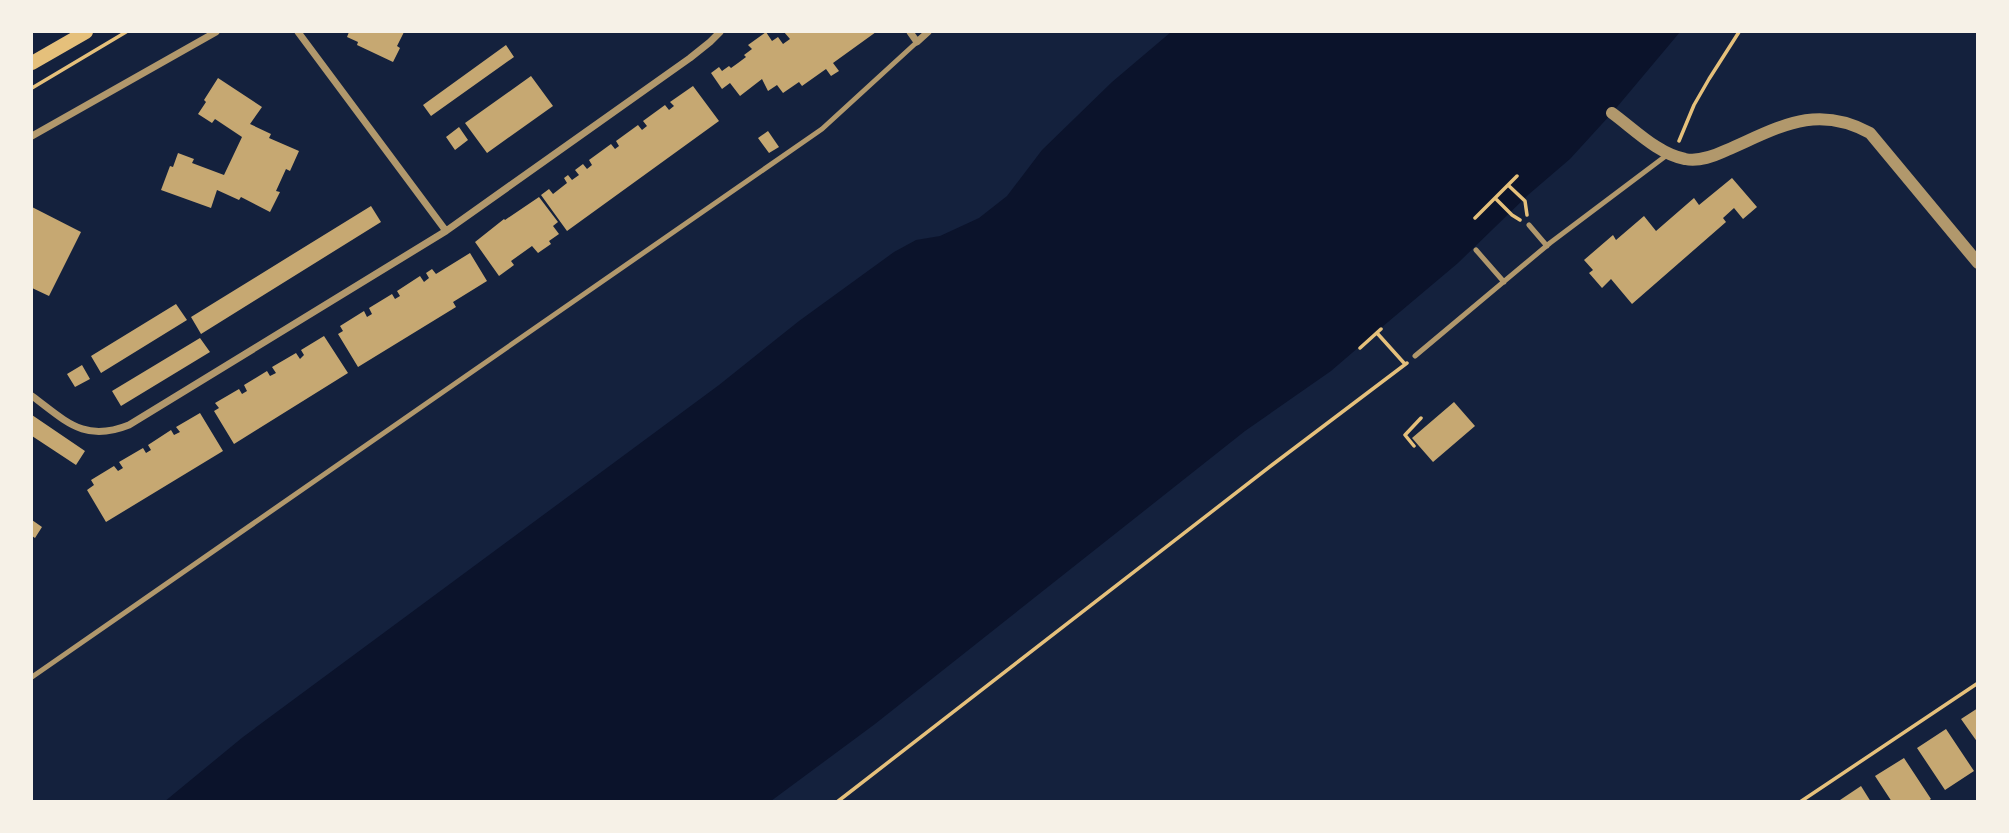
<svg xmlns="http://www.w3.org/2000/svg" width="2009" height="833" font-family="'Exo 2',sans-serif">
  <style>
    .water { fill: #0b132b }
    .building { fill: #c6a872 }
    .lines { fill: none; stroke-linecap: round; stroke-linejoin: round }
    .path { stroke: #e5c07b; stroke-width: 3.5 }
    .service { stroke: #b1986c; stroke-width: 5 }
    .minor { stroke: #b1986c; stroke-width: 7 }
    .tertiary { stroke: #b1986c; stroke-width: 12 }
    .secondary { stroke: #e5c07b; stroke-width: 14 }
  </style>
  <rect width="100%" height="100%" fill="#14213d"/>
  <path class="water" d="M1171,32H1680L1612,113L1570,159L1528,195L1458,263L1388,322L1331,371L1245,431L875,724L771,801L164,802L243,737L719,385L799,321L894,252L916,240L940,236L979,218L1007,196L1042,150L1112,82Z"/>
  <path class="building" d="M349,32H404L397,46L400,48L393,62L357,45L358,42L347,37Z
    M766,32L772,41L778,37L783,44L790,39L784,32H876L833,63L839,71L831,76L826,69L802,86L799,82L783,93L777,85L768,91L762,79L740,96L730,83L722,89L711,73L719,67L722,71L729,66L731,68L738,63L746,57L744,55L752,49L748,45Z
    M506,45L514,57L431,116L423,105Z
    M531,76L553,106L487,153L465,123Z
    M218,78L262,107L250,124L271,134L269,138L299,151L290,171L286,169L276,191L280,192L270,212L241,197L239,200L217,190L211,208L161,190L170,166L173,167L178,153L194,159L192,163L224,175L242,137L215,119L212,123L198,114L206,102L204,100Z
    M693,86L719,121L567,231L541,195L549,189L553,194L567,183L564,178L568,175L572,180L579,175L575,170L583,164L587,169L592,165L589,160L611,144L615,149L619,146L616,141L638,125L642,130L647,126L643,121L665,105L669,110L674,106L670,102Z
    M459,127L468,140L455,150L446,137Z
    M768,131L779,147L769,153L758,138Z
    M1732,178L1757,207L1743,219L1734,208L1723,218L1726,222L1632,304L1611,279L1602,288L1589,273L1593,270L1584,260L1613,235L1616,240L1644,216L1656,231L1694,198L1699,205Z
    M539,197L558,222L553,226L559,234L549,241L551,244L538,253L532,246L511,261L514,265L499,276L475,242L504,219L505,220Z
    M371,206L381,222L201,334L191,317Z
    M32,207L81,232L49,296L32,288Z
    M470,253L487,281L453,302L456,307L358,367L338,334L343,331L340,326L364,311L367,317L372,314L369,308L392,294L395,299L400,296L397,291L420,276L424,282L429,278L426,273L432,269L436,274Z
    M176,304L187,320L101,373L91,356Z
    M324,336L348,373L234,444L214,411L219,408L215,403L239,389L242,394L247,391L244,385L267,371L270,376L276,373L272,367L296,353L300,359L304,355L301,350Z
    M200,338L210,352L121,406L112,391Z
    M82,365L90,379L75,387L67,374Z
    M1454,402L1475,426L1433,462L1412,438Z
    M200,413L223,451L106,522L87,490L94,485L91,480L114,466L118,471L123,468L119,462L143,448L146,453L151,450L148,445L171,430L174,435L180,432L176,427Z
    M32,415L85,451L76,465L32,436Z
    M32,520L42,527L35,538L32,536Z
    M1978,708V743L1961,719Z
    M1946,729L1974,771L1945,790L1917,748Z
    M1904,758L1931,799L1927,802H1892L1875,776Z
    M1861,786L1871,802H1837Z"/>
  <g class="lines">
    <path class="path" d="M32,88L126,32
      M1679,141L1694,105L1709,79L1739,32
      M1508,185L1525,201L1527,215
      M1495,198L1512,215L1520,220
      M1475,218L1517,176
      M1377,333L1404,363
      M1360,348L1381,329
      M1414,446L1405,435L1421,418
      M837,802L1272,465L1407,363
      M1800,802L1978,683"/>
    <path class="service" d="M1529,225L1547,246
      M1476,250L1504,282
      M1415,356L1550,243L1667,155
      M32,677L822,129L917,42"/>
    <path class="minor" d="M298,32L446,231
      M910,32L917,42L928,32
      M32,136L216,32
      M32,396C66,421 84,443 129,425L446,231L690,58L710,42L720,32"/>
    <path class="tertiary" d="M1612,113C1634,129 1658,154 1685,159C1699,162 1714,156 1727,150C1778,128 1815,103 1870,133L1978,263"/>
    <path class="secondary" d="M32,63L86,32"/>
  </g>
  <rect width="2009" height="833" fill="none" stroke="#f6f1e7" stroke-width="66"/>
</svg>
